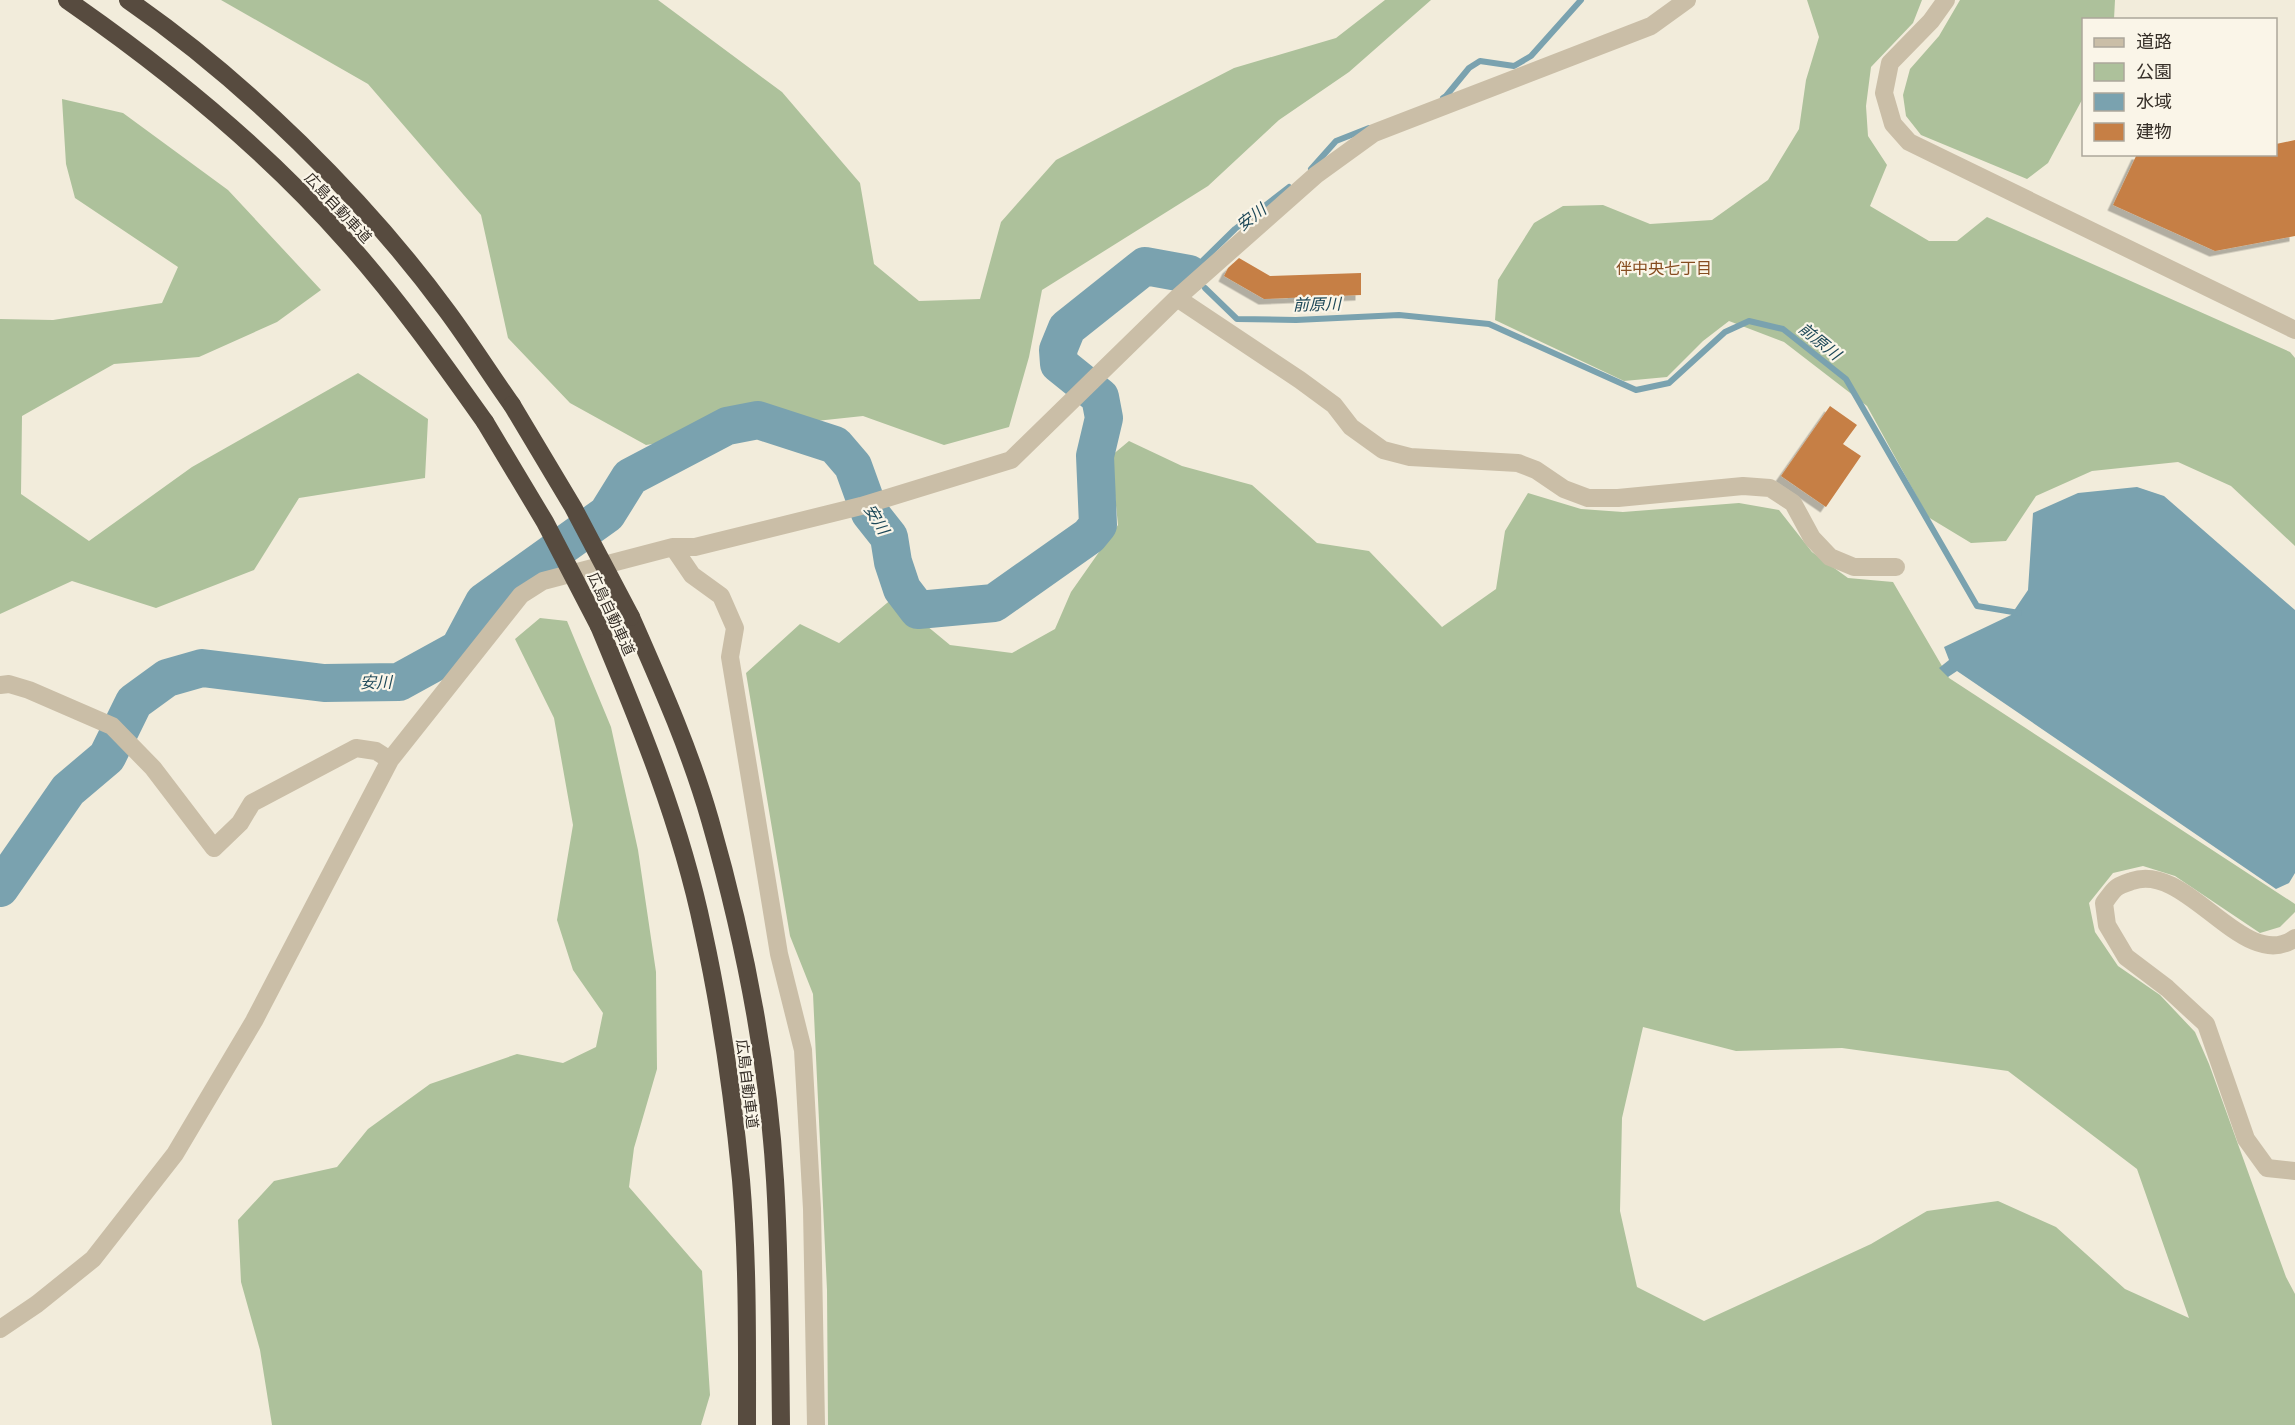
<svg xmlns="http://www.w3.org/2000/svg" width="2295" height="1425" font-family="Quicksand,'Noto Sans JP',sans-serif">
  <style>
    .green { fill: #adc19b; fill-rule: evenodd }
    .water { fill: #7aa2af }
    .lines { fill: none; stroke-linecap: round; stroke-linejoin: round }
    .stream { stroke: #7aa2af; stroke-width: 6 }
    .river { stroke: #7aa2af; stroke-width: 38 }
    .building { fill: #c67f45; filter: url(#shadow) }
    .street { stroke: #cabea7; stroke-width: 18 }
    .highway { stroke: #574b3f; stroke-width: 18 }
    .highway-bridge { stroke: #574b3f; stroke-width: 18 }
    .labels { text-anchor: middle; stroke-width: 4.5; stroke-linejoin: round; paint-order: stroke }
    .street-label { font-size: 15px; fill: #362f28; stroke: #faf5e8 }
    .water-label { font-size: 16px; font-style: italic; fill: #1d4858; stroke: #faf5e8 }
    .neighbourhood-label { font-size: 16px; fill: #864d20; stroke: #faf5e8 }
  </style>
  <defs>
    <filter id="shadow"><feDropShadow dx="-5.5" dy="5.5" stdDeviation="0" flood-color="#0004"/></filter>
  </defs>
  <rect width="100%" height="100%" fill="#f2ecdb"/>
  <path class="green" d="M221,0H658L782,92L860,183L874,264L919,301L980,299L1001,222L1056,160L1234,68L1336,38L1385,0H1431L1349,72L1279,120L1208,186L1042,290L1029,357L1009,427L944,445L863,416L760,427L646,445L570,403L508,338L481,215L368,84Z
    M1807,0H1922L1913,23L1871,67L1866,106L1868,136L1887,165L1870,206L1929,241H1957L1987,217L2290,352L2295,358V546L2231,486L2178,462L2092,471L2036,496L2006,541L1971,543L1928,517L1867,406L1784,342L1729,321L1703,341L1667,377L1624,381L1495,320L1498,280L1534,223L1563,206L1603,205L1650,224L1712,220L1768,180L1799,129L1806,80L1819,37Z
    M1960,0H2115L2114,19L2084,20L2083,98L2048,163L2027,179L1921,135L1906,116L1903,95L1910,69L1939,36Z
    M62,99L123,113L228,190L321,290L277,322L199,357L114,364L22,416L21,494L89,541L192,467L358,373L428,419L425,478L299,498L254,570L156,608L72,581L0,614V319L53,320L162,303L178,267L75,198L66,164Z
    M1129,441L1182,466L1252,485L1317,543L1369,551L1442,627L1496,589L1505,531L1528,493L1581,509L1623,512L1739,503L1779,510L1812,552L1848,578L1893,582L1949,678L2295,904V912L2280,927L2260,933L2175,876L2143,866L2113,873L2089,903L2095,932L2118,966L2160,995L2195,1032L2209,1064L2286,1277L2295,1294V1425H828L827,1290L813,994L790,936L746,673L800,624L839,643L893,598L950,645L1012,653L1055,629L1071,592L1118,525L1111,456ZM1643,1027L1736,1051L1842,1048L2008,1071L2137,1169L2189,1318L2125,1289L2056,1227L1998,1201L1927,1211L1871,1244L1704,1321L1637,1287L1620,1211L1622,1118Z
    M540,618L567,621L611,727L638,850L656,972L657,1069L634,1148L629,1187L702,1271L710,1395L701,1425H272L260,1350L241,1282L238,1220L274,1181L337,1167L368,1129L430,1084L517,1054L563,1063L596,1047L603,1013L573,970L557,920L573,825L554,718L515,639Z"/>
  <path class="water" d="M2137,487L2164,496L2295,610V873L2289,883L2276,889L1957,671L1948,677L1939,668L1949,660L1944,647L2011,615L2028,590L2033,513L2078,493Z"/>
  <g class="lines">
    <path class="stream" d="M1443,98L1446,96L1469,68L1480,61L1514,66L1531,56L1581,0
      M1311,169L1336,141L1369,128
      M1191,275L1189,274L1235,229L1289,187
      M1205,288L1237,319L1296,320L1399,315L1489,324L1636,390L1669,383L1725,332L1749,321L1783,329L1846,379L1977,606L2019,613"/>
    <path class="river" d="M0,888L68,790L107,757L134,702L167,678L202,668L324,683L399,682L459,649L484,602L607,514L630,477L727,426L758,420L835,445L853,466L870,513L889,537L893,562L902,589L918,610L994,603L1089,536L1098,525L1095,456L1104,418L1100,397L1059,364L1058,350L1067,328L1145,266L1189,274"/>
  </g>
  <path class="building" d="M2295,140V236L2215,251L2113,205L2137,154H2276V144Z
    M1239,258L1270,276L1361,273V295L1264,299L1224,276L1228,268Z
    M1830,406L1857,425L1843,444L1861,456L1826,507L1781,476Z"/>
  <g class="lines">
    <path class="street" d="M1946,0L1931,21L1890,63L1884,93L1893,124L1909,142L2295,330
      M1177,298L1300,380L1334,405L1351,427L1383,450L1410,457L1518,463L1536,470L1564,489L1588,498H1618L1743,486L1770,488L1793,503L1812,538L1830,557L1854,567H1896
      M673,547L692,575L721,596L735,628L730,657L779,954L803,1050L812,1209L816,1425
      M0,685L9,684L29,690L112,726L153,768L214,848L240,823L252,803L356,748L376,751L390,760
      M2295,938C2244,975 2187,861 2132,881C2126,883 2119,885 2115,889C2111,893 2107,899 2104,903L2107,925L2126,957L2167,988L2206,1024L2246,1139L2267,1168L2295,1171
      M0,1329L37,1304L93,1259L175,1154L254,1021L390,760L521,595L543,581L673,547H695L861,506L1011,460L1177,298L1316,175L1374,133L1651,26L1687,0"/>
    <path class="highway" d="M67,0C168,70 265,149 346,241C397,298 441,360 485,422
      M128,0C243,79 364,198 447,311C470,342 490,374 512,405
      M631,617C660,683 690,750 710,820C743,935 768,1060 775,1180C780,1262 780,1343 781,1425
      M599,626C640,724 681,824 703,930C721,1012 733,1097 741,1180C748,1262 747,1344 747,1425"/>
    <path class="highway-bridge" d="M512,405L573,507L631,617
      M485,422L545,522L599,626"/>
  </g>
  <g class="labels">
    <g class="street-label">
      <text transform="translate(338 208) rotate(47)" y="5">広島自動車道</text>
      <text transform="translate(611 614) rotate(65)" y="5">広島自動車道</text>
      <text transform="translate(747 1084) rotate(83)" y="5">広島自動車道</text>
    </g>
    <g class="water-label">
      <text transform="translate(1251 217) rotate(-38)" y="6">安川</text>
      <text transform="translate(1317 304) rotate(-1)" y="6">前原川</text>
      <text transform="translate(1820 341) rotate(39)" y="6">前原川</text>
      <text transform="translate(877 519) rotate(59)" y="6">安川</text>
      <text transform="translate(376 682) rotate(-1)" y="6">安川</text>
    </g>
    <g class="neighbourhood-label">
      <text x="1664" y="274">伴中央七丁目</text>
    </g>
  </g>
  <rect x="2082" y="18" width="195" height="138" fill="#faf5e8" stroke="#aca69b" stroke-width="1.5"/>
  <rect x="2094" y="38" width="30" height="9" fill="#cabea7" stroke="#aca69b" stroke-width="1.5"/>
  <text x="2136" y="48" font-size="18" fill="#362f28">道路</text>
  <rect x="2094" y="63" width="30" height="18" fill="#adc19b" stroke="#aca69b" stroke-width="1.5"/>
  <text x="2136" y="78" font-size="18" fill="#362f28">公園</text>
  <rect x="2094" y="93" width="30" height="18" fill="#7aa2af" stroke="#aca69b" stroke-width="1.5"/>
  <text x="2136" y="108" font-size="18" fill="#362f28">水域</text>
  <rect x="2094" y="123" width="30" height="18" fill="#c67f45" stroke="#aca69b" stroke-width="1.5"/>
  <text x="2136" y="138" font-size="18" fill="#362f28">建物</text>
</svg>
